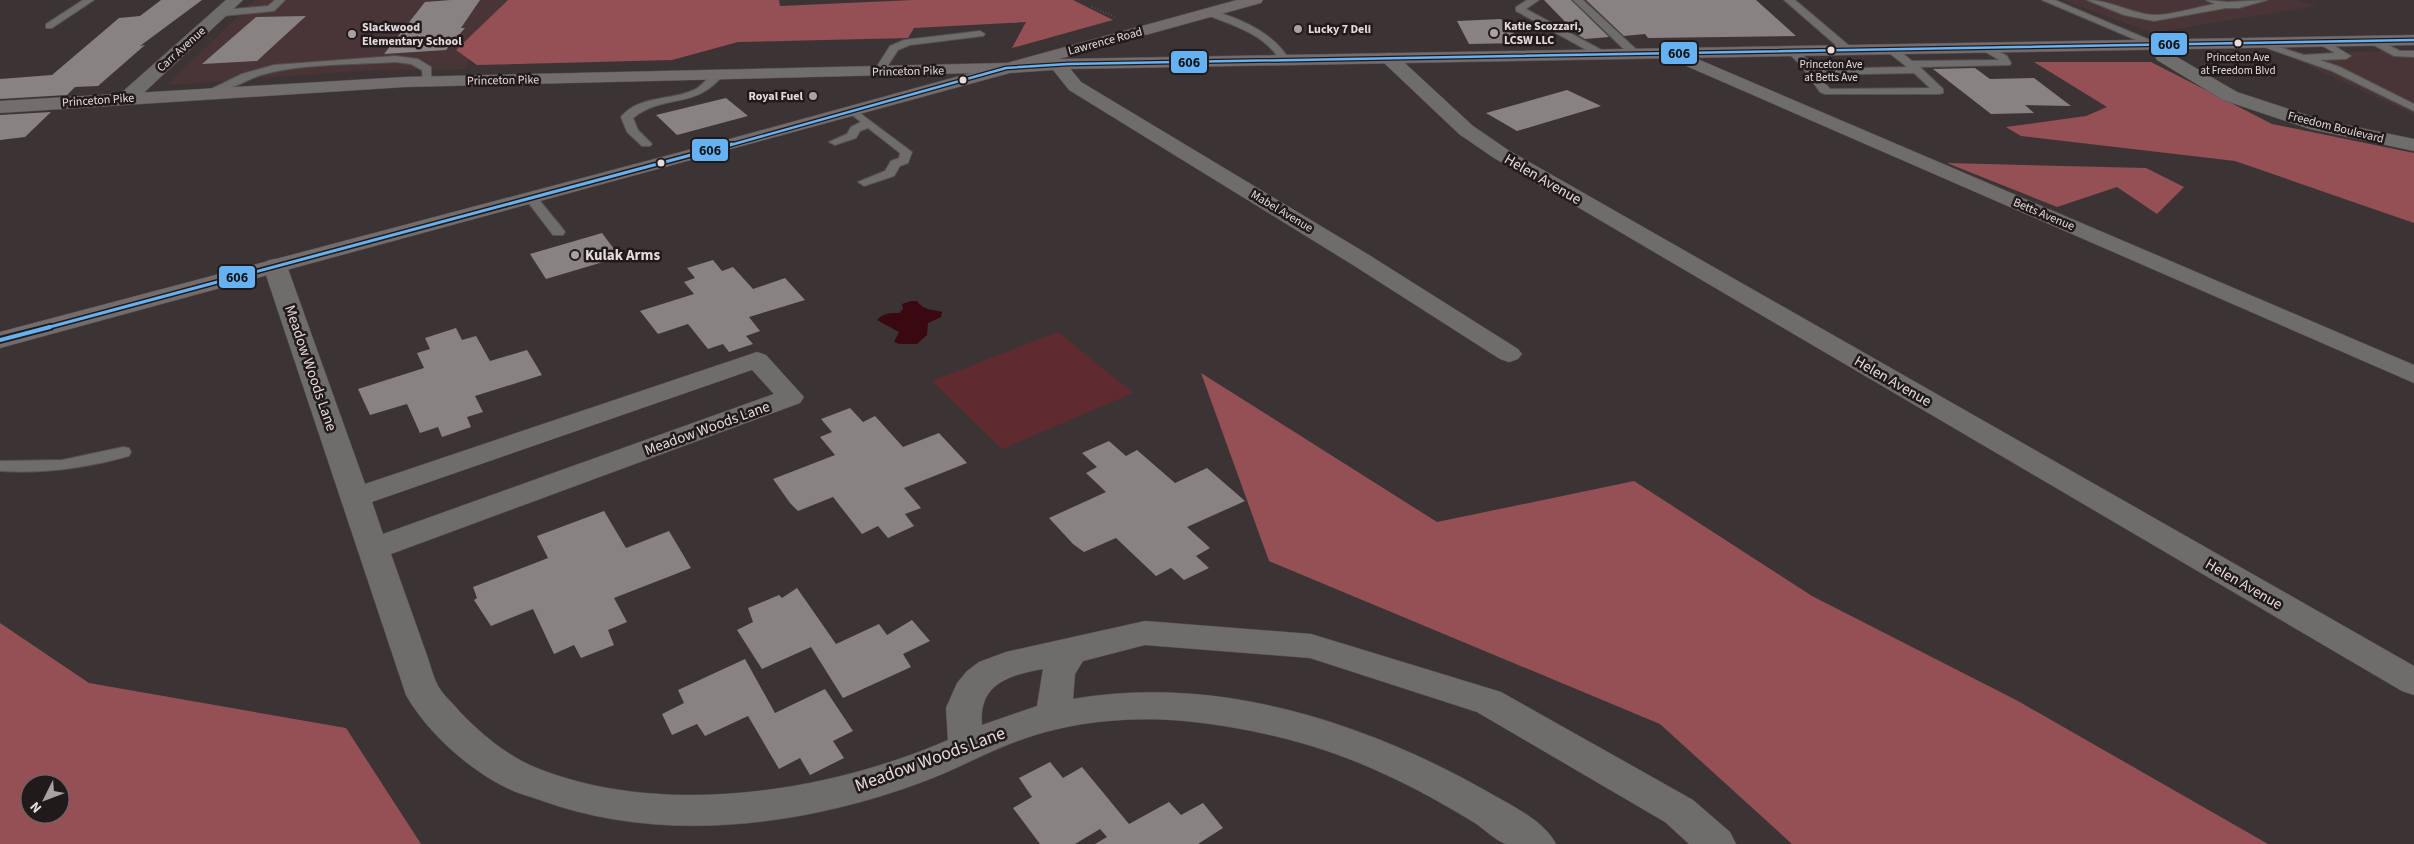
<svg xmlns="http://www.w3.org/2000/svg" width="2414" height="844" font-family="'Source Sans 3',sans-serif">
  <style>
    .built { fill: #493536 }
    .green { fill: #5f2b31 }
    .forest { fill: #945055; fill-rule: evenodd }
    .water { fill: #390811 }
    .building { fill: #898282 }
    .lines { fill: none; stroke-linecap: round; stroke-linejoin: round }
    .service-casing { stroke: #565050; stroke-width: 2 }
    .minor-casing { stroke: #565050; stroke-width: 1 }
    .secondary-casing { stroke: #565050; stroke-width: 1 }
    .primary-casing { stroke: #565050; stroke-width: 1 }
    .path { stroke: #6f6a6a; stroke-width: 2; stroke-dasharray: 0.5 2.5; stroke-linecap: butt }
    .service { fill: #6f6c6c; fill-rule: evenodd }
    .minor { fill: #6f6c6c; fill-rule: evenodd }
    .secondary { fill: #736e6e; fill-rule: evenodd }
    .primary { fill: #726c6c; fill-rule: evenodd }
    .bus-1-far2-casing { stroke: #211a1a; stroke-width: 5 }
    .bus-1-far1-casing { stroke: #211a1a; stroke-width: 6 }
    .bus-1-casing { stroke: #211a1a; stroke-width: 8 }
    .bus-1-far2 { stroke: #66b1f2; stroke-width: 2.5 }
    .bus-1-far1 { stroke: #66b1f2; stroke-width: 3 }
    .bus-1 { stroke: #66b1f2; stroke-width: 4 }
    .poi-dot { fill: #aaa1a1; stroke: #211a1a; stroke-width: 2 }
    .bus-dot { fill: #e5dbdb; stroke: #211a1a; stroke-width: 2 }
    .labels { text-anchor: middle; stroke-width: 5; stroke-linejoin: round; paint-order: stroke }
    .far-bus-label { font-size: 11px; fill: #e5dbdb; stroke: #211a1a }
    .far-poi-label { font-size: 12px; font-weight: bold; fill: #e5dbdb; stroke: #211a1a; text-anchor: start }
    .far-street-label { font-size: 12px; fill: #e5dbdb; stroke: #211a1a }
    .street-label { font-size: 15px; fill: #e5dbdb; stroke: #211a1a }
    .poi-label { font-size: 15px; font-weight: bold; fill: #e5dbdb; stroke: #211a1a; text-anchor: start }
    .near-street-label { font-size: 18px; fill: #e5dbdb; stroke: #211a1a }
    .line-badge { stroke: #211a1a; stroke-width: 2 }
    .pale-badge-label { font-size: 14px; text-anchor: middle; font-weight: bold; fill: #111 }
  </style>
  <rect width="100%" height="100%" fill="#3c3434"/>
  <path class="built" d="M255,0H505L464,69L375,70L167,85Z
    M2063,0H2297L2317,6L2152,33Z
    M2414,50V115L2284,54Z"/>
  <path class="green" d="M1058,332L1133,393L1002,449L932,381Z"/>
  <path class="forest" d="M508,0H779L780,6L913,0H1073L1113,20L1012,48L1026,22L914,28L908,38L738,42L672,60L477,65L456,50Z
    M2034,62H2151L2272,124L2414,153V223L2235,161L2021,136L2006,127L2086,116L2107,107Z
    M1947,163L2146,168L2184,187L2157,214L2117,187L2057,207Z
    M1201,373L1437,522L1634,481L1812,596L2018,701L2268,844H1792L1660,724L1269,561Z
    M0,623L89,683L346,728L421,844H0ZM30,784H60V814H30Z"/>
  <path class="water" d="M911,301H917C924,311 932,309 942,312L941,317L928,323L927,335L917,344H899L894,342L899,332L877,320C883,313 890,313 899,313L903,309L902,304Z"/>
  <path class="building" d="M161,0H202L140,46L145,45L98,86L75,87L67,95L0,99V79L52,75L119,18L140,16Z
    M451,0H480L461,28H465L446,50L384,54L425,2Z
    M1544,0H1571L1609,37L1585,39L1578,35Z
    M1586,0H1756L1796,36L1648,38L1645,34L1624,36Z
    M306,16L257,61L202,64L256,17Z
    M1501,19L1523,43L1469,44L1457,21Z
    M1975,68L1990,79L2034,78L2071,106L2025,105L2034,113L1991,114L1933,69Z
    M1567,90L1601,106L1517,131L1486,113Z
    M726,98L748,116L677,135L656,115Z
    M51,112L25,137L0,140V115Z
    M602,233L620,257L546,279L530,254Z
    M713,260L722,271L733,267L753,289L785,278L805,300L749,317L760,331L746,336L753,344L729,352L723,344L708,349L688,324L658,334L640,311L694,294L684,282L695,278L687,268Z
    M456,328L462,340L476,336L490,361L527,350L542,375L475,396L483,412L467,417L471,427L442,437L438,427L420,433L407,404L370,415L358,389L424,368L417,353L430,349L425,338Z
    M850,408L863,422L875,416L903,447L939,433L967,463L904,488L921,508L905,514L914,526L888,538L878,526L862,534L833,497L798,511L790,503L773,479L835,455L820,437L832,432L821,419Z
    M1109,441L1126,456L1137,450L1175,483L1207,468L1245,501L1187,527L1210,548L1196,556L1209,568L1184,580L1171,568L1156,576L1116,538L1084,552L1073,544L1049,518L1106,492L1086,473L1097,467L1082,453Z
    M604,511L626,548L669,531L691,568L614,598L627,622L608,630L614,645L581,658L574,645L554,654L533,609L491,626L474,600L477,598L473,587L548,558L537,536Z
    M797,588L836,644L879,624L887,635L912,620L930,641L903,654L911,667L843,698L811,647L762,669L737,630L753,622L748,608L779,595L782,598Z
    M745,659L775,713L825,689L853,731L833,741L844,758L810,775L800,758L779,769L748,716L705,736L697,724L672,735L662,714L684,703L678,690Z
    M1050,762L1063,778L1082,767L1129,824L1169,802L1181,815L1203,803L1223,828L1198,844H1095L1107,837L1100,829L1075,844H1040L1013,808L1032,797L1019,778Z"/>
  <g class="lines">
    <g class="service-casing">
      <path id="service" d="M83,0H94L52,28H46V24Z
        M275,0H285L274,11L222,16L217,13L222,10L268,6Z
        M1527,0H1539L1526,9L1607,53V57H1599L1516,11V7Z
        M1573,0H1583L1639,52V56H1631Z
        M1784,0H1795L1853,49V53H1845Z
        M2042,0H2055L2164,46L2155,48Z
        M2087,0C2110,0 2130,13 2152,15C2169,16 2197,7 2215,4L2206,0L2227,2L2267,0L2239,8H2226L2154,21L2124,15Z
        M1210,10C1239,18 1270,31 1287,56L1284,62L1280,63L1276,62L1277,56C1261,33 1232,25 1207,15L1205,13Z
        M980,31L985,34L983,36L910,45L898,50L883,73H875L874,71L890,46L904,40Z
        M2374,38L2400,51H2414V57L2394,56L2370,43L2369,41Z
        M2323,39L2351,56L2346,59L2320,60L2340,67L2414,104V111L2332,71L2253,43L2258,40L2304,55L2335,53L2319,44V40Z
        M1988,46L2007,56L2011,63L2010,65L1920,67L1943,89V93L1939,94H1825L1820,92L1800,64L1787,52L1796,50L1808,60L1813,69L1907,67L1888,52V48H1896L1912,61L1999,60L1984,51V47ZM1914,73L1930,88L1830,89L1817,75Z
        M395,56L418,59L431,67V83H423L422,70L411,64L395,62C351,65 304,63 261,75C248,79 215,98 204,95L203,93L242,74L274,65Z
        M718,72L723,75C696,110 664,93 633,118L638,130L652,144L650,146H642L627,132L621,117C639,95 670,101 694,90C703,86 709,74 718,72Z
        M853,108L912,152L908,163L900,166L894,176L864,186L858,182L885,171L891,161L899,158L900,153L868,128L860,131L856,138L835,145L829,142L847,134L851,127L861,122L847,111Z
        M531,194L535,195L563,229L565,232L563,235H553L527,201L525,198L527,195Z
        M123,447L129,448L131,452L129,456C86,468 44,474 0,471V461L62,460Z"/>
    </g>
    <g class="minor-casing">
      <path id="minor" d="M226,0H243L134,102H120L118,98L120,94Z
        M2159,41L2165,42L2170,53L2237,92L2322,120L2414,139V151L2310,129L2223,100L2157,60L2150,46L2153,42Z
        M1674,49L2414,365V383L1668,58L1665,54L1668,50Z
        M1389,53L1395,54L1473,126L1508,150L2414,666V695L2402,691L1494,158L1459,134L1383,62L1380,58L1383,54Z
        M1058,60L1064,61L1081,82L1369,255L1518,349L1522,354L1518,359L1509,362L1500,359L1353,265L1069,90L1049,65L1052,61Z
        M275,259L283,261L287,266L365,484L757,352L766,355L804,397L800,403L391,554C402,586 414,618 425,650C430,662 433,679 440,689C445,697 454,704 460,712C480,733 505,754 532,766C658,819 826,793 948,740L946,708L957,683L967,671L979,662L1006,652L1145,621L1311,634L1501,692L1693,800L1730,832L1736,844H1689L1665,822L1477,712L1310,658L1145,645L1083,661L1075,674L1073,699C1216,674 1365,722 1488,792C1510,805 1544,820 1556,844C1542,844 1518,844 1506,844C1496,841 1484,829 1475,823C1445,805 1414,787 1382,773C1320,744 1253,728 1185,721C1133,716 1075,721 1026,738C988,751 954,771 917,784C799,827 659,844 540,800C528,796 516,793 505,787C468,769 426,731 406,695L263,266L267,261ZM752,370L774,394L383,534L372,502ZM1043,669L1037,706L982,725C978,684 1009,675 1043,669Z"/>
    </g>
    <g class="secondary-casing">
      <path id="secondary" d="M1006,63L1012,64L1015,68L1012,72L405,87L0,113V101L405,77Z"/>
    </g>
    <g class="primary-casing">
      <path id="primary" d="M1237,0H1263L1261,3L1059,59L2414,35V45L1068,69L1010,73L0,348V332L726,140Z"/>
    </g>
    <path class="path" d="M1092,7L1115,17"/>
    <use href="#service" class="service"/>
    <use href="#minor" class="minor"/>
    <use href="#secondary" class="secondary"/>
    <use href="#primary" class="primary"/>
    <g class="bus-1-far2-casing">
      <path id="bus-1-far2" d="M727,146L1006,68L1068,64L2414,40"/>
    </g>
    <g class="bus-1-far1-casing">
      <path id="bus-1-far1" d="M46,328L732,144"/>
    </g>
    <g class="bus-1-casing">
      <path id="bus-1" d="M0,340L50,327"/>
    </g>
    <use href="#bus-1-far2" class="bus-1-far2"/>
    <use href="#bus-1-far1" class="bus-1-far1"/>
    <use href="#bus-1" class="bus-1"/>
  </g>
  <g class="poi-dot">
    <circle cx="1298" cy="29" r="5"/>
    <circle cx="1494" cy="33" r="5"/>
    <circle cx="352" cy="34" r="5"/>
    <circle cx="813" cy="96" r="5"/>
    <circle cx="575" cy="255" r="5"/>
  </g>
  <g class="bus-dot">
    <circle cx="2238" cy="43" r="4.5"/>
    <circle cx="1831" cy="50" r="4.5"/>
    <circle cx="963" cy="80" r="4.5"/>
    <circle cx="661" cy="163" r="4.5"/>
  </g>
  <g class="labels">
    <g class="far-bus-label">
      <text x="2238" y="61">Princeton Ave<tspan x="2238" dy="13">at Freedom Blvd</tspan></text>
      <text x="1831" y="68">Princeton Ave<tspan x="1831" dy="13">at Betts Ave</tspan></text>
    </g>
    <g class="far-poi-label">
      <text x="1504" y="30">Katie Scozzari,<tspan x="1504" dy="14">LCSW LLC</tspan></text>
      <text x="362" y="31">Slackwood<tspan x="362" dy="14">Elementary School</tspan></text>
      <text x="1308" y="33">Lucky 7 Deli</text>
      <text x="803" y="100" text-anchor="end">Royal Fuel</text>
    </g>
    <g class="far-street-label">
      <text transform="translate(1105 41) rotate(-15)" y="4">Lawrence Road</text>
      <text transform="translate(181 49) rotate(-42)" y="4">Carr Avenue</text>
      <text transform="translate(908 71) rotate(-1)" y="4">Princeton Pike</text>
      <text transform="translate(503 80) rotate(-1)" y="4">Princeton Pike</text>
      <text transform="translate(98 100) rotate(-4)" y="4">Princeton Pike</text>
      <text transform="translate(2336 127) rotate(14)" y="4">Freedom Boulevard</text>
      <text transform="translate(1282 211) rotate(31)" y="4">Mabel Avenue</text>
      <text transform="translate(2044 214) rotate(23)" y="4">Betts Avenue</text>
    </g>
    <g class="street-label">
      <text transform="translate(1543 179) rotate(30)" y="5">Helen Avenue</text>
      <text transform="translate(311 368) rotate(71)" y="5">Meadow Woods Lane</text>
      <text transform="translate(1893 381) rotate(30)" y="5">Helen Avenue</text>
      <text transform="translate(707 428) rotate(-20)" y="5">Meadow Woods Lane</text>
      <text transform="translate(2244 584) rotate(30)" y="5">Helen Avenue</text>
    </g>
    <g class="poi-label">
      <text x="585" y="260">Kulak Arms</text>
    </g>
    <g class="near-street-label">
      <text transform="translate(930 759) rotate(-20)" y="6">Meadow Woods Lane</text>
    </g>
  </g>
  <g class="line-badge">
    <rect x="2150" y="32" width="38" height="24" rx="5" fill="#66b1f2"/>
    <rect x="1660" y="41" width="38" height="24" rx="5" fill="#66b1f2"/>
    <rect x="1170" y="50" width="38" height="24" rx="5" fill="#66b1f2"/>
    <rect x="691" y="138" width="38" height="24" rx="5" fill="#66b1f2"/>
    <rect x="218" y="265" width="38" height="24" rx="5" fill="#66b1f2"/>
  </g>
  <g class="pale-badge-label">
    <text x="2169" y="49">606</text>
    <text x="1679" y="58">606</text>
    <text x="1189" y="67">606</text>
    <text x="710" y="155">606</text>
    <text x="237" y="282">606</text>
  </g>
  <g transform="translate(45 799) rotate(228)"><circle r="24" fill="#211a1a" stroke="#6f6767"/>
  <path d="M0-4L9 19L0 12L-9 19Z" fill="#aaa1a1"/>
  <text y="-8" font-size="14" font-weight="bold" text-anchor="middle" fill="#e5dbdb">N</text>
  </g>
</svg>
